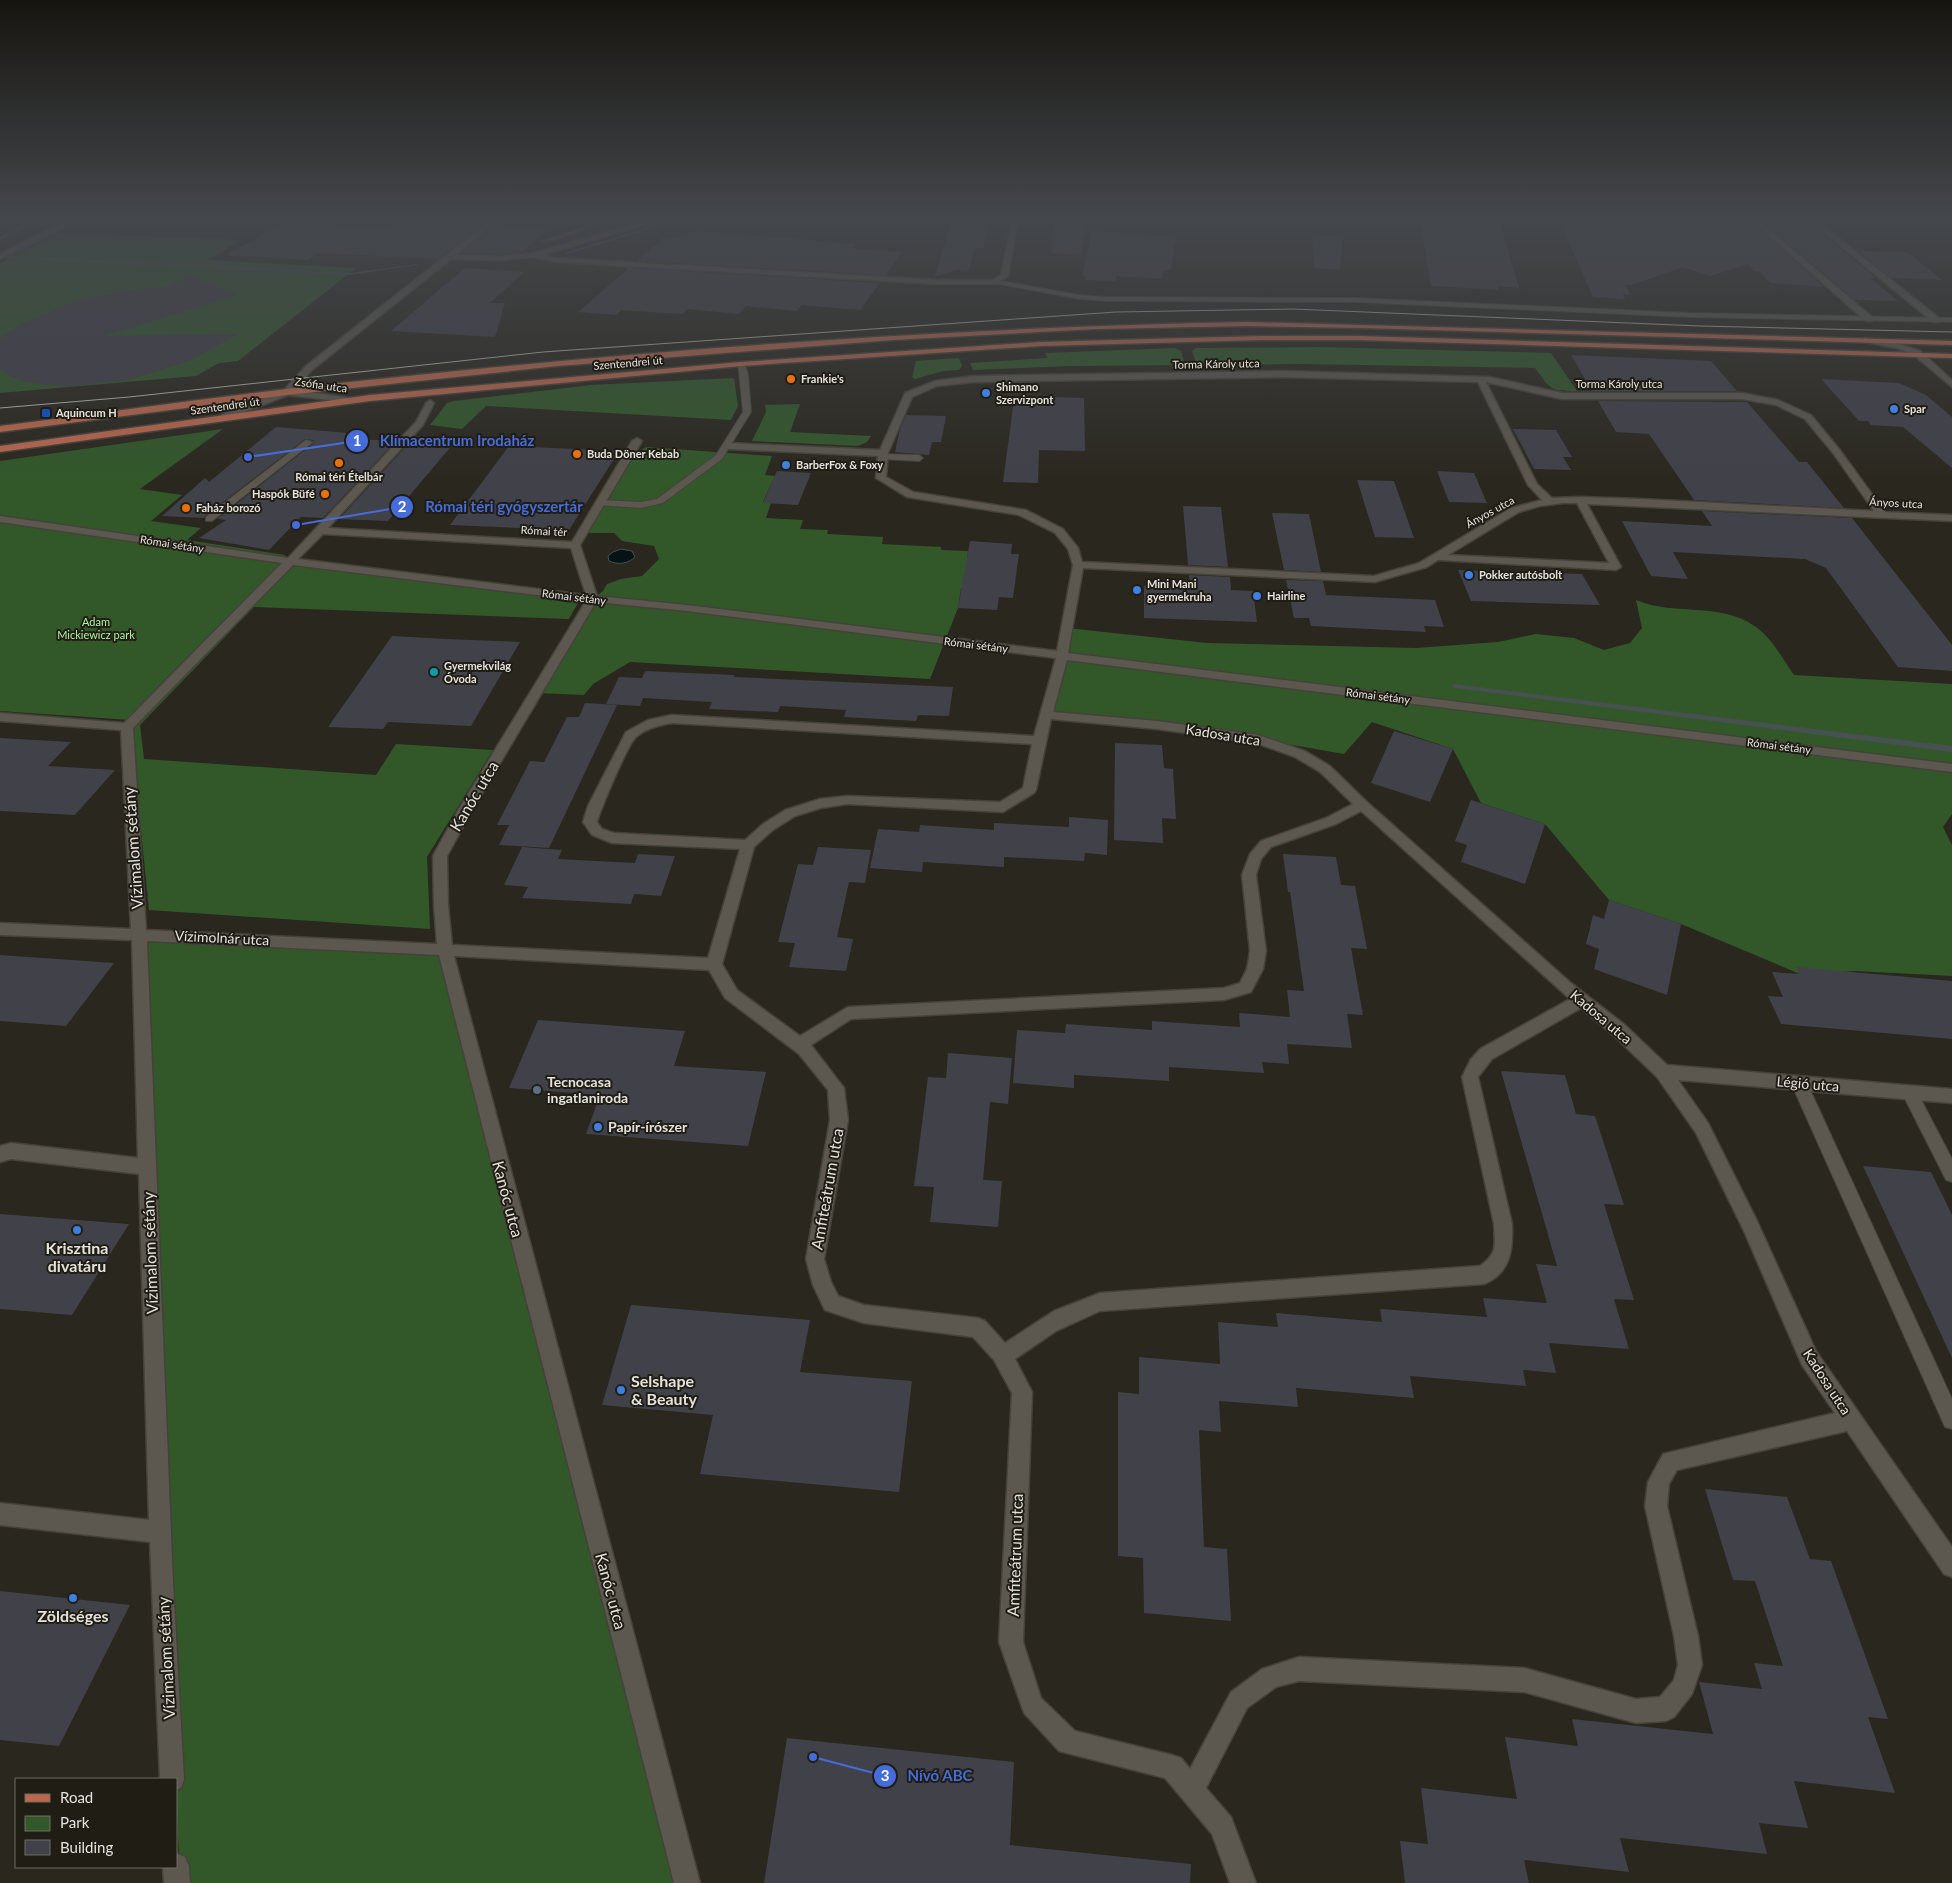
<svg xmlns="http://www.w3.org/2000/svg" width="1952" height="1883" font-family="Lato,sans-serif">
  <style>
    .green { fill: #32582a }
    .water { fill: #051316; stroke: #485151 }
    .lines { fill: none; stroke-linecap: round; stroke-linejoin: round }
    .stream { fill: #485151; fill-rule: evenodd }
    .building { fill: #41414a }
    .lane-casing { stroke: #45423b; stroke-width: 2 }
    .street-casing { stroke: #45423b; stroke-width: 3 }
    .primary-casing { stroke: #45423b; stroke-width: 3 }
    .lane { fill: #5c584f; fill-rule: evenodd }
    .street { fill: #5c584f; fill-rule: evenodd }
    .primary { fill: #bd684d; fill-rule: evenodd }
    .tram { stroke: #b9b7b0; stroke-width: 1 }
    .food-dot { fill: #e8710a; stroke: #201d15; stroke-width: 2 }
    .shop-dot { fill: #3f7fe0; stroke: #201d15; stroke-width: 2 }
    .transit-dot { fill: #1a4fb4; stroke: #201d15; stroke-width: 2 }
    .culture-dot { fill: #0f9aa8; stroke: #201d15; stroke-width: 2 }
    .service-dot { fill: #5c6f8a; stroke: #201d15; stroke-width: 2 }
    .labels { text-anchor: middle; stroke-width: 4; stroke-linejoin: round; paint-order: stroke }
    .far-street-label { font-size: 11px; fill: #e4e2dc; stroke: #201d15 }
    .far-poi-label { font-size: 11px; font-weight: bold; fill: #e4e2dc; stroke: #201d15; text-anchor: start }
    .far-park-label { font-size: 11px; fill: #acf49e; stroke: #201d15 }
    .street-label { font-size: 14px; fill: #e4e2dc; stroke: #201d15 }
    .poi-label { font-size: 14px; font-weight: bold; fill: #e4e2dc; stroke: #201d15; text-anchor: start }
    .near-street-label { font-size: 16px; fill: #e4e2dc; stroke: #201d15 }
    .near-poi-label { font-size: 16px; font-weight: bold; fill: #e4e2dc; stroke: #201d15 }
    .leader { fill: none; stroke: #456cd9; stroke-width: 2 }
    .callout-dot { fill: #456cd9; stroke: #201d15; stroke-width: 2 }
    .mark-label { font-size: 15px; text-anchor: middle; font-weight: bold; fill: #fff }
    .callout-label { font-size: 15px; text-anchor: middle; font-weight: bold; fill: #456cd9; stroke: #201d15; stroke-width: 4; stroke-linejoin: round; paint-order: stroke }
  </style>
  <rect width="100%" height="100%" fill="#2a271e"/>
  <path class="green" d="M59,233L241,240L208,260L356,268L238,361L219,363L196,376L0,393V263Z
    M1320,347L1551,353L1577,391C1548,391 1551,389 1535,368L1303,364L1197,365L1192,351L1196,348Z
    M1175,348L1181,351L1185,365L1070,366L973,370L970,363L1047,358L1045,353Z
    M959,358L962,366L959,370L943,371L915,379L912,377L916,361Z
    M734,378L738,406L731,420L486,406L462,429L430,425L447,403L454,401L591,385Z
    M800,404L790,432L871,436L867,442L858,446L752,441L766,412L765,405Z
    M223,429L140,489L182,495L151,521L201,528L187,540L285,555L279,562L579,601L569,619L254,607L140,725L144,759L376,775L396,744L493,750L427,857L430,929L149,910L130,720L0,711V461Z
    M646,447L772,456L765,475L775,476L763,502L771,503L766,518L803,520L800,529L828,530L827,534L883,537L882,544L941,547V550L968,551L967,558H977L972,589L961,588L958,608L930,679L630,662L593,684L584,695L536,693L593,599L603,591L607,584L621,579L642,576L659,559L654,546L622,541L614,533H582L625,461Z
    M1636,600C1676,617 1726,600 1761,631C1774,642 1784,661 1794,675L1952,684V814L1943,827L1952,845V976L1856,971L1800,974L1681,924L1609,900L1545,824L1481,803L1453,749L1372,722L1344,754L1258,739L1047,715L1067,628L1207,643L1416,648L1498,642L1536,634L1574,638L1604,650L1630,643L1642,628Z
    M139,935L445,949L688,1883H180Z"/>
  <path class="water" d="M621,549L632,551L635,557C628,564 618,565 609,561L608,556L613,552Z"/>
  <g class="lines">
    <path class="stream" d="M34,220H40L0,240V237Z
      M75,220H81L12,256L350,273L416,264L418,265L350,275L6,258L4,257Z
      M671,220H679L568,254L564,253Z
      M1453,684L1952,746V752L1456,688H1453Z"/>
  </g>
  <path class="building" d="M400,220H470L464,224L482,225L439,259L319,253L308,260L226,255L283,224L389,229Z
    M952,220H989L983,248H975L969,270H957L935,276Z
    M1056,220H1085L1082,255L1051,253Z
    M1420,220H1499L1519,288L1497,286L1498,290L1431,286Z
    M1559,220H1749L1824,287L1770,283L1759,271H1754L1748,264L1710,276L1683,267L1632,285L1625,284L1630,295L1623,294L1625,299L1593,297Z
    M1761,220L1808,222L1876,278H1870L1898,301L1855,300Z
    M495,226L549,229L521,252L501,254L461,253Z
    M698,231L856,244L852,248L902,252L886,275L637,261L663,238L672,239Z
    M1092,231L1176,237L1171,269L1163,271L1162,279L1117,276L1115,281L1085,280L1086,276H1082Z
    M1312,235L1343,237L1340,270L1314,268Z
    M1858,251L1907,252L1942,280L1892,278Z
    M465,268L524,272L490,303H505L495,337L391,331Z
    M629,268L880,283L860,310L802,305L797,311L746,306L739,314L688,309L683,314L621,310L616,315L578,312Z
    M189,275L238,295L107,335V336L238,334L189,361L129,380L74,386L44,385L23,381L12,377L0,369V338L23,323L66,305L91,297L137,289L169,287Z
    M1571,355L1711,361L1737,391H1592Z
    M1821,379L1899,383L1926,395L1952,417V468L1903,427L1871,425L1868,421H1859Z
    M1026,396L1084,398L1085,451L1039,450L1038,483L1003,482L1014,400H1025Z
    M1598,401L1747,402L1799,462H1807L1844,508L1694,500L1649,434L1616,432Z
    M906,415L946,416L941,442H932L929,455L895,452L900,429Z
    M276,427L361,434L355,439L396,441L323,518L301,517L269,550L199,538L226,520L217,519L314,443V440L305,439L205,516L204,518L162,516L205,478L209,482Z
    M1513,429L1556,430L1572,457H1563L1571,470L1534,469Z
    M411,441L454,443L388,521L339,519Z
    M509,446L619,451L569,530L450,525Z
    M777,471L811,473L798,505L763,503Z
    M1437,471L1474,473L1487,503L1449,502Z
    M1357,480L1394,481L1414,538L1375,537Z
    M1183,506L1221,507L1228,567L1188,565Z
    M1702,511L1852,518L1952,645V671L1898,667L1826,568L1805,559L1673,552L1688,579L1651,576L1622,521L1712,526Z
    M1272,513L1309,514L1321,572L1284,570Z
    M970,541L1012,544L1011,554H1019L1013,598L999,597L997,610L958,608Z
    M1458,570L1582,574L1600,605L1471,601Z
    M1189,575L1230,577L1231,590L1253,591L1257,622L1144,618V586L1190,588Z
    M1286,580L1323,581L1326,595L1435,600L1444,627L1424,626L1426,632L1311,626L1309,618H1294Z
    M392,636L445,639L520,642L471,726L388,722L383,729L328,727Z
    M645,671L734,675V677L953,687L949,716L918,715L916,721L844,717L846,710L780,706L778,712L709,709L712,702L643,698L640,706L606,704L619,677L642,678Z
    M585,703L617,705L549,848L499,845L509,825H497L530,761L544,762L567,717H579Z
    M1394,731L1453,749L1430,802L1371,783Z
    M0,738L71,742L48,766L115,770L75,815L0,811Z
    M1115,743L1162,745L1164,768L1173,769L1176,819L1162,818L1163,843L1114,840Z
    M1471,800L1545,824L1525,884L1461,862L1467,845L1455,841Z
    M1069,817L1108,820L1107,855L1085,853L1084,861L1004,857V867L923,862L922,872L870,868L878,829L919,832L920,825L994,830V823L1069,827Z
    M522,847L562,850L558,859L635,863L638,854L675,856L661,896L634,894L631,904L522,898L528,887L504,885Z
    M818,847L871,850L865,883L849,882L837,937L853,939L846,971L789,967L795,943L778,942L798,864L813,865Z
    M1283,854L1336,857L1341,885L1355,886L1367,949L1351,948L1363,1015L1347,1014L1352,1048L1287,1044L1289,1064L1262,1062L1264,1073L1169,1067V1081L1074,1075V1088L1013,1083L1017,1030L1065,1033L1066,1024L1152,1030V1021L1240,1027L1239,1013L1290,1017L1287,990L1304,991L1290,892H1288Z
    M1609,900L1681,924L1667,995L1594,969L1599,949L1586,944L1593,915L1604,919Z
    M0,955L114,963L66,1026L0,1021Z
    M1796,967L1952,981V1039L1781,1024L1768,996L1783,997L1772,972L1800,974Z
    M538,1020L685,1031L674,1066L766,1072L748,1146L586,1134L600,1095L509,1088Z
    M948,1053L1012,1058L1008,1104L990,1102L983,1180L1002,1181L998,1227L930,1222L934,1187L914,1186L928,1077L946,1078Z
    M1501,1071L1565,1075L1576,1114L1595,1116L1624,1205L1604,1204L1634,1300L1614,1299L1629,1349L1549,1343L1556,1373L1523,1370L1526,1386L1410,1376L1414,1398L1296,1388L1298,1407L1219,1401L1221,1432L1199,1430L1204,1547L1227,1549L1231,1621L1144,1613L1143,1558L1118,1556V1392L1139,1394V1357L1220,1364L1218,1322L1278,1327L1276,1313L1382,1322L1380,1309L1487,1317L1483,1298L1547,1303L1536,1264L1557,1266Z
    M1863,1166L1931,1172L1952,1215V1358Z
    M0,1214L129,1224L72,1315L0,1309Z
    M631,1305L810,1320L800,1372L912,1381L899,1492L700,1474L713,1415L602,1405Z
    M1705,1489L1787,1497L1810,1559L1831,1561L1888,1719L1868,1717L1895,1793L1794,1781L1808,1828L1759,1823L1767,1854L1620,1838L1629,1872L1524,1860L1529,1883H1405L1400,1841L1428,1844L1421,1788L1517,1799L1505,1737L1578,1746L1572,1719L1713,1734L1699,1682L1762,1689L1754,1663L1783,1666L1755,1581L1733,1580Z
    M0,1591L130,1605L59,1746L0,1740Z
    M787,1738L1014,1762L1010,1845L1191,1864L1190,1883H764Z"/>
  <g class="lines">
    <g class="lane-casing">
      <path id="lane" d="M589,226L594,227L547,242L542,241Z
        M995,280L1080,295L1106,297L1355,298L1689,313L1952,318V322L1689,317L1355,302L1106,301L1080,299L993,283V281Z
        M738,362H744L748,374L751,412L722,459L663,503L641,508L597,505V501L600,500L641,502L657,499L716,455L743,412Z
        M306,440L313,442L212,521H206V517Z
        M883,454L919,455L923,458L919,461L880,459V455Z
        M1799,1077L1804,1078L1807,1083L1952,1399V1429L1945,1427L1791,1083L1794,1078Z
        M1910,1087L1915,1088L1952,1159V1182L1946,1180L1902,1093L1905,1088Z"/>
    </g>
    <g class="street-casing">
      <path id="street" d="M67,220H76L0,259V254Z
        M491,220H499L456,255L501,256L533,253L650,220H662L542,255L555,258L938,280H993L1001,275L1012,220H1018L1008,276L995,284H938L555,262L533,257L501,260L451,259L312,370L293,390L351,398L354,399V403L288,395L227,419H221V415L284,390L306,366Z
        M1751,220H1758L1872,317V321H1866Z
        M1809,220H1816L1939,318V322H1933Z
        M1864,338L1899,344L1920,351L1952,380V387L1914,355L1897,348L1864,342Z
        M1281,371L1489,377L1562,393H1742L1778,400L1811,415L1839,449L1885,512L1952,515V521L1587,504L1621,567L1616,570L1438,560L1427,567L1375,582L1083,568L1068,653L1952,764V772L1067,660L1053,712L1157,721L1258,735L1305,751L1330,766L1367,802L1571,983L1625,1025L1667,1065L1952,1089V1103L1678,1080L1708,1123L1757,1221L1816,1351L1952,1547V1577L1944,1574L1847,1431L1677,1470L1669,1484L1667,1506L1698,1636L1702,1665L1692,1694L1674,1717L1666,1721L1636,1723L1524,1692L1299,1681L1276,1687L1247,1708L1206,1788L1231,1817L1256,1883H1230L1212,1834L1165,1778L1059,1751L1024,1713L999,1642L1012,1393L994,1360L973,1337L864,1323L825,1310L813,1285L806,1259L830,1120L828,1090L799,1054L725,998L709,970L454,956L700,1883H674L439,955L147,941L173,1583L184,1779L181,1788L176,1790V1779H160L150,1542L0,1525V1503L149,1520L139,1174L11,1159L0,1162V1146L11,1143L138,1158L132,940L0,935V923L131,929L121,730L0,721V713L124,723L282,563L0,522V516L288,558L416,422L426,403L430,400L434,403L423,425L328,528L572,542L632,441L637,438L642,441L580,545L597,596L687,605L1057,651L1073,565L1068,549L1055,533L1019,515L907,497L876,478L878,456L728,449L723,446L728,443L880,450L905,393L935,381L974,376ZM1281,377L1478,382L1528,485L1542,500L1511,508L1419,563L1374,576L1082,562L1078,548L1063,529L1026,510L913,492L886,477L888,453L912,397L937,386L974,382ZM1486,382L1562,399H1742L1776,405L1805,419L1833,453L1874,511L1640,499L1580,497L1552,498L1537,484ZM1563,503H1577L1609,563L1448,555L1519,512L1540,506ZM323,534L571,548L586,595L298,559ZM293,565L586,601L457,812L433,856L434,905L437,944L146,930L133,728ZM596,602L687,611L1056,658L1034,736L672,715L648,720L626,732L588,806L583,822L592,835L612,843L740,849L708,958L452,945L448,905L447,856L471,812ZM1051,719L1157,729L1256,743L1295,757L1320,772L1353,804L1326,818L1261,841L1250,854L1242,875L1250,951L1247,969L1240,983L1224,988L848,1007L800,1036L737,990L722,964L754,847L773,830L795,816L821,808L847,804L1003,812L1034,793L1036,790ZM672,723L1032,744L1023,788L1000,802L847,796L820,799L785,810L763,824L745,840L614,833L602,829L597,822C601,808 628,744 636,737C646,728 660,725 672,723ZM1361,811L1570,999L1480,1049L1471,1059L1462,1077L1494,1224C1495,1245 1498,1253 1480,1266L1100,1293L1054,1311L1005,1343L985,1321L978,1318L864,1305L838,1296L831,1282L824,1259L848,1120L844,1088L811,1045L851,1019L1224,1000L1251,992L1263,969L1266,951L1256,875L1261,859L1271,847L1336,824ZM1581,1008L1613,1035L1657,1077L1696,1133L1744,1231L1802,1365L1835,1413L1663,1454L1648,1482L1645,1506L1674,1636L1678,1665L1674,1680L1660,1697L1636,1699L1524,1668L1299,1657L1262,1669L1231,1692L1190,1769L1181,1758L1172,1755L1075,1731L1041,1698L1023,1642L1032,1392L1015,1359L1056,1331L1100,1311L1484,1284C1511,1273 1513,1249 1512,1224L1478,1077L1492,1059Z
        M176,1853L185,1857L189,1866L190,1883H164L163,1867H176Z"/>
    </g>
    <g class="primary-casing">
      <path id="primary" d="M1248,322L1952,341V345L1361,328L1248,326L1097,329L893,340L558,366L287,395L0,432V426C96,414 191,400 287,389C606,353 927,328 1248,322Z
        M1262,336H1358L1952,354V358L1358,340H1262L1041,346L741,366L370,401L0,452V446L370,395L741,362L1041,342Z"/>
    </g>
    <use href="#lane" class="lane"/>
    <use href="#street" class="street"/>
    <use href="#primary" class="primary"/>
    <path class="tram" d="M0,408L129,397L543,352L1116,312L1293,309L1700,326L1952,332"/>
  </g>
  <linearGradient id="sky" x2="0" y2="1"><stop stop-color="#171510"/><stop offset="0.45" stop-color="#44474c"/><stop offset="1" stop-color="#44474c" stop-opacity="0"/></linearGradient>
  <rect width="1952" height="484" fill="url(#sky)"/>
  <g class="food-dot">
    <circle cx="791" cy="379" r="5"/>
    <circle cx="577" cy="454" r="5"/>
    <circle cx="339" cy="463" r="5"/>
    <circle cx="325" cy="494" r="5"/>
    <circle cx="186" cy="508" r="5"/>
  </g>
  <g class="shop-dot">
    <circle cx="986" cy="393" r="5"/>
    <circle cx="1894" cy="409" r="5"/>
    <circle cx="786" cy="465" r="5"/>
    <circle cx="1469" cy="575" r="5"/>
    <circle cx="1137" cy="590" r="5"/>
    <circle cx="1257" cy="596" r="5"/>
    <circle cx="598" cy="1127" r="5"/>
    <circle cx="77" cy="1230" r="5"/>
    <circle cx="621" cy="1390" r="5"/>
    <circle cx="73" cy="1598" r="5"/>
  </g>
  <rect class="transit-dot" x="41" y="408" width="10" height="10" rx="2.5"/>
  <circle class="culture-dot" cx="434" cy="672" r="5"/>
  <circle class="service-dot" cx="537" cy="1090" r="5"/>
  <g class="labels">
    <g class="far-street-label">
      <text transform="translate(628 363) rotate(-5)" y="4">Szentendrei út</text>
      <text transform="translate(1216 364) rotate(-1)" y="4">Torma Károly utca</text>
      <text x="1619" y="388">Torma Károly utca</text>
      <text transform="translate(321 385) rotate(8)" y="4">Zsófia utca</text>
      <text transform="translate(225 406) rotate(-8)" y="4">Szentendrei út</text>
      <text transform="translate(1896 503) rotate(3)" y="4">Ányos utca</text>
      <text transform="translate(1490 512) rotate(-29)" y="4">Ányos utca</text>
      <text transform="translate(544 531) rotate(3)" y="4">Római tér</text>
      <text transform="translate(172 544) rotate(9)" y="4">Római sétány</text>
      <text transform="translate(574 597) rotate(7)" y="4">Római sétány</text>
      <text transform="translate(976 645) rotate(7)" y="4">Római sétány</text>
      <text transform="translate(1378 696) rotate(7)" y="4">Római sétány</text>
      <text transform="translate(1779 746) rotate(7)" y="4">Római sétány</text>
    </g>
    <g class="far-poi-label">
      <text x="801" y="383">Frankie's</text>
      <text x="996" y="391">Shimano<tspan x="996" dy="13">Szervizpont</tspan></text>
      <text x="1904" y="413">Spar</text>
      <text x="56" y="417">Aquincum H</text>
      <text x="587" y="458">Buda Döner Kebab</text>
      <text x="796" y="469">BarberFox &amp; Foxy</text>
      <text x="339" y="481" text-anchor="middle">Római téri Ételbár</text>
      <text x="315" y="498" text-anchor="end">Haspók Büfé</text>
      <text x="196" y="512">Faház borozó</text>
      <text x="1479" y="579">Pokker autósbolt</text>
      <text x="1147" y="588">Mini Mani<tspan x="1147" dy="13">gyermekruha</tspan></text>
      <text x="1267" y="600">Hairline</text>
      <text x="444" y="670">Gyermekvilág<tspan x="444" dy="13">Óvoda</tspan></text>
    </g>
    <g class="far-park-label">
      <text x="96" y="626">Adam<tspan x="96" dy="13">Mickiewicz park</tspan></text>
    </g>
    <g class="street-label">
      <text transform="translate(1223 735) rotate(9)" y="5">Kadosa utca</text>
      <text transform="translate(222 938) rotate(3)" y="5">Vízimolnár utca</text>
      <text transform="translate(1601 1017) rotate(40)" y="5">Kadosa utca</text>
      <text transform="translate(1808 1084) rotate(5)" y="5">Légió utca</text>
      <text transform="translate(1827 1382) rotate(57)" y="5">Kadosa utca</text>
    </g>
    <g class="poi-label">
      <text x="547" y="1087">Tecnocasa<tspan x="547" dy="16">ingatlaniroda</tspan></text>
      <text x="608" y="1132">Papír-írószer</text>
    </g>
    <g class="near-street-label">
      <text transform="translate(474 796) rotate(-59)" y="6">Kanóc utca</text>
      <text transform="translate(133 848) rotate(-94)" y="6">Vízimalom sétány</text>
      <text transform="translate(827 1189) rotate(-80)" y="6">Amfiteátrum utca</text>
      <text transform="translate(508 1199) rotate(75)" y="6">Kanóc utca</text>
      <text transform="translate(150 1253) rotate(-92)" y="6">Vízimalom sétány</text>
      <text transform="translate(1015 1555) rotate(-88)" y="6">Amfiteátrum utca</text>
      <text transform="translate(611 1591) rotate(75)" y="6">Kanóc utca</text>
      <text transform="translate(166 1658) rotate(-93)" y="6">Vízimalom sétány</text>
    </g>
    <g class="near-poi-label">
      <text x="77" y="1254">Krisztina<tspan x="77" dy="18">divatáru</tspan></text>
      <text x="631" y="1387" text-anchor="start">Selshape<tspan x="631" dy="18">&amp; Beauty</tspan></text>
      <text x="73" y="1622">Zöldséges</text>
    </g>
  </g>
  <path class="leader" d="M248 457L357 441M296 525L402 507M813 1757L885 1776"/>
  <g class="callout-dot">
    <circle cx="248" cy="457" r="5"/>
    <circle cx="296" cy="525" r="5"/>
    <circle cx="813" cy="1757" r="5"/>
    <circle cx="357" cy="441" r="12"/>
    <circle cx="402" cy="507" r="12"/>
    <circle cx="885" cy="1776" r="12"/>
  </g>
  <g class="mark-label">
    <text x="357" y="446">1</text>
    <text x="402" y="512">2</text>
    <text x="885" y="1781">3</text>
  </g>
  <g class="callout-label">
    <text x="457" y="446">Klímacentrum Irodaház</text>
    <text x="504" y="512">Római téri gyógyszertár</text>
    <text x="940" y="1781">Nívó ABC</text>
  </g>
  <rect x="15" y="1778" width="162" height="90" fill="#201d15" stroke="#6e6c65"/>
  <rect x="25" y="1794" width="25" height="8" fill="#bd684d" stroke="#6e6c65"/>
  <text x="60" y="1803" font-size="15" fill="#e4e2dc">Road</text>
  <rect x="25" y="1816" width="25" height="15" fill="#32582a" stroke="#6e6c65"/>
  <text x="60" y="1828" font-size="15" fill="#e4e2dc">Park</text>
  <rect x="25" y="1840" width="25" height="15" fill="#41414a" stroke="#6e6c65"/>
  <text x="60" y="1853" font-size="15" fill="#e4e2dc">Building</text>
</svg>
